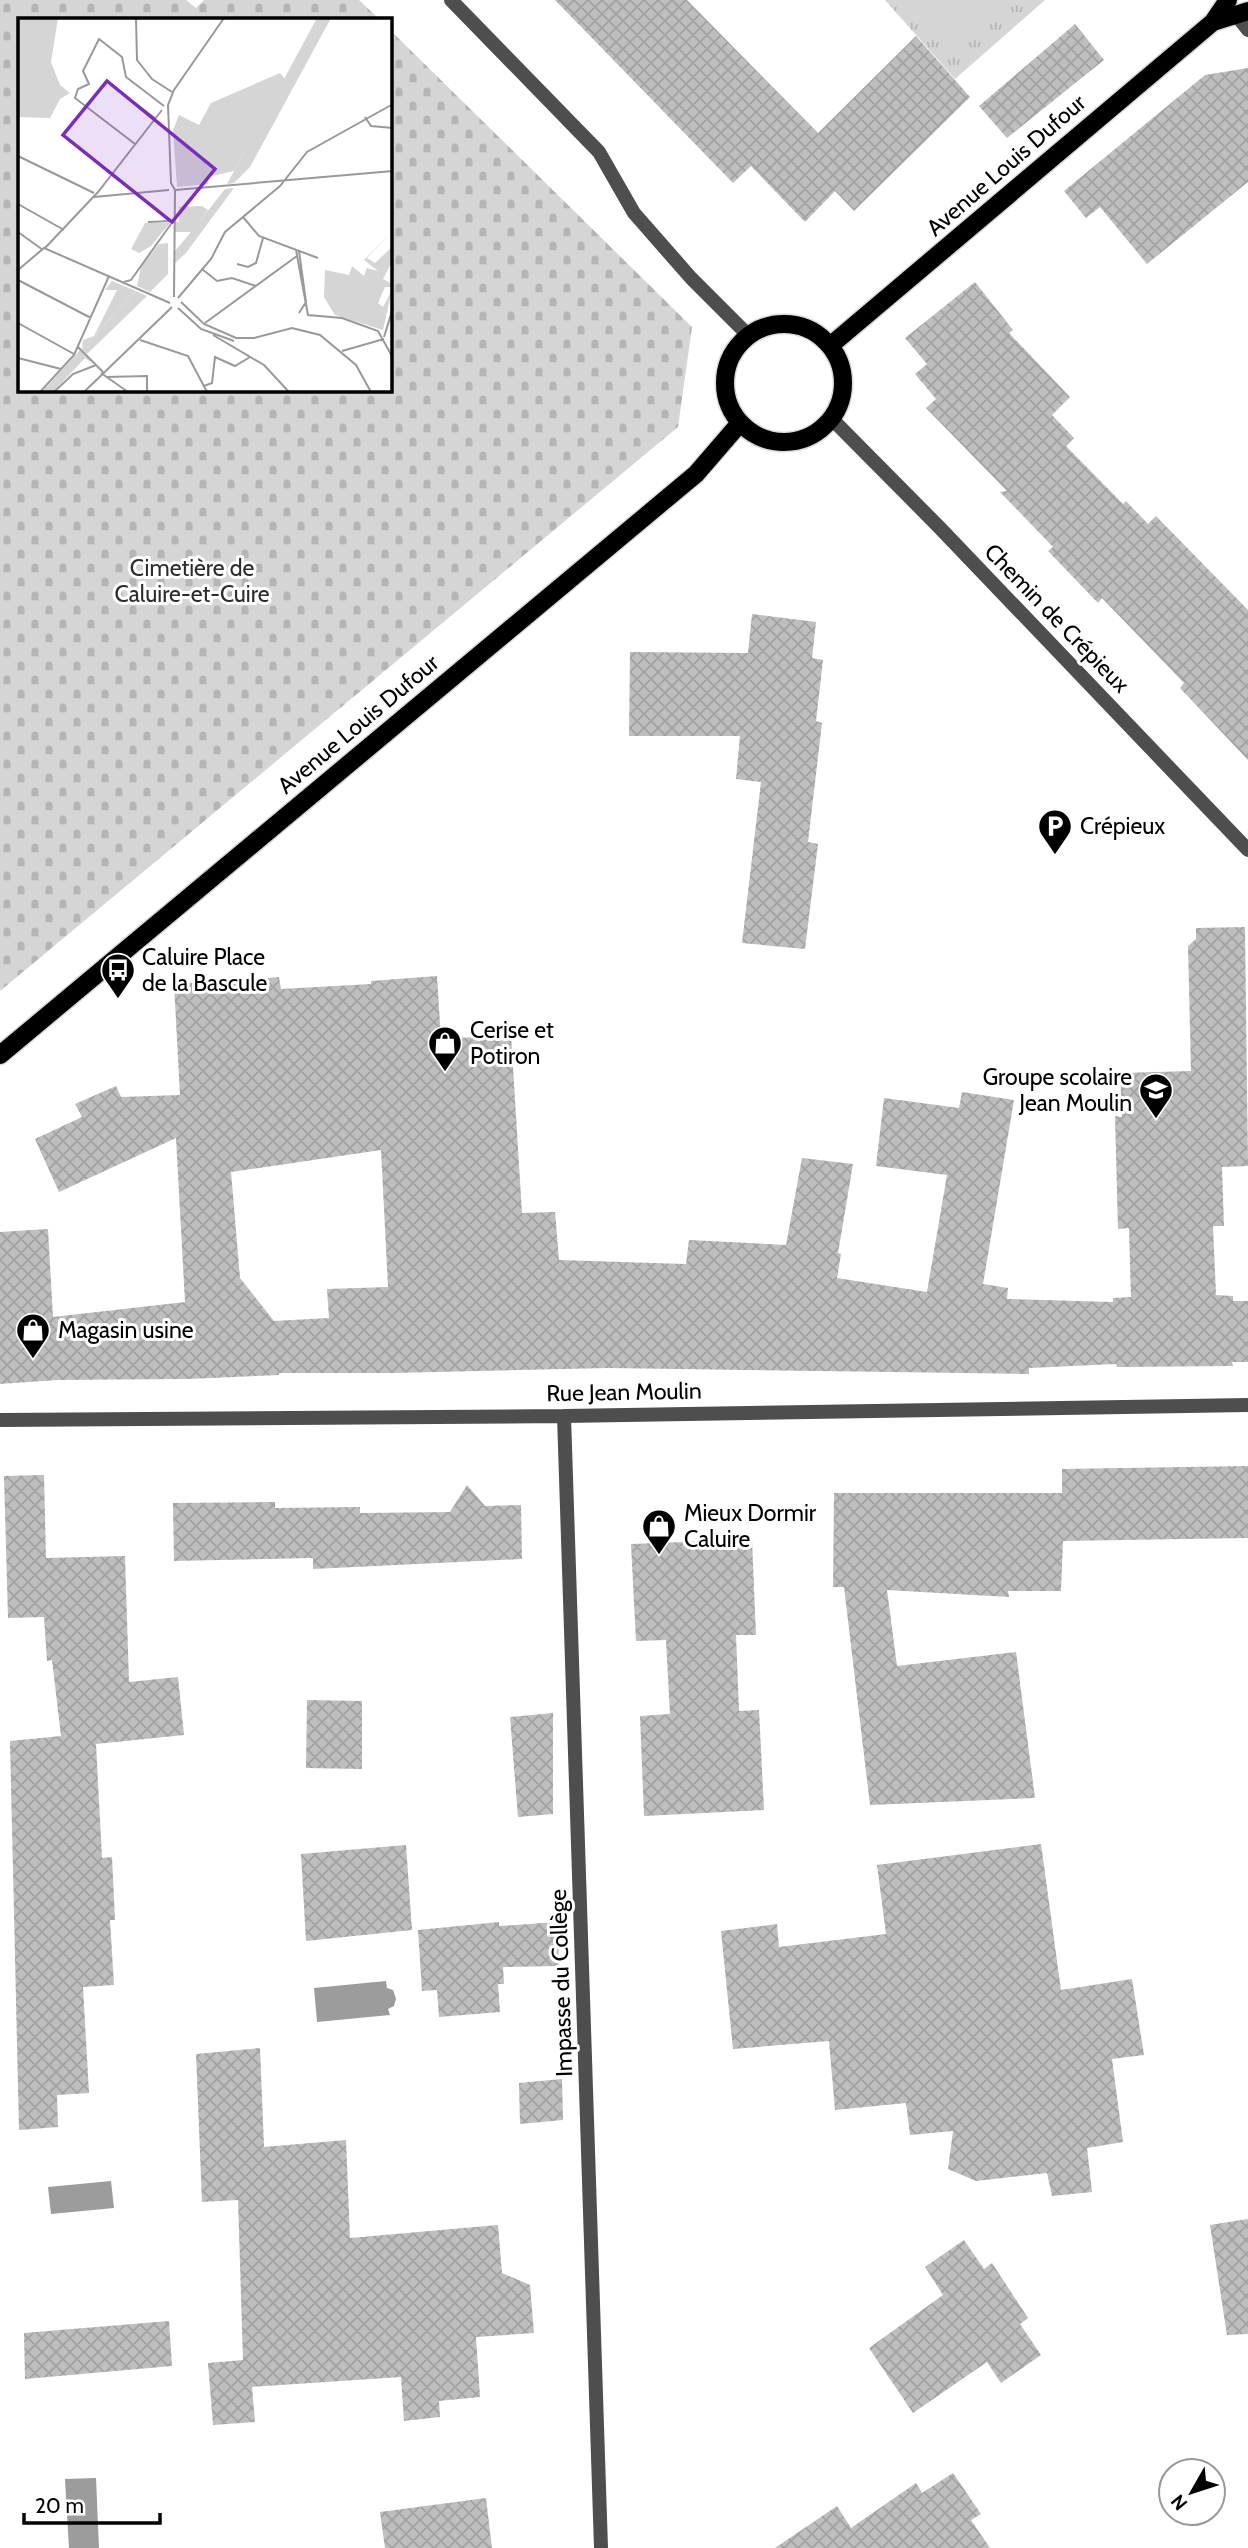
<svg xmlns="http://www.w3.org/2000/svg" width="1248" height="2548" font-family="Cabin,sans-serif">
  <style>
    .grass { fill: url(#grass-tufts) }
    .cemetery { fill: url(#cemetery-stones) }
    .pitch { fill: #d5d5d5 }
    .water { fill: #9c9c9c }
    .building { fill: url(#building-cross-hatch); fill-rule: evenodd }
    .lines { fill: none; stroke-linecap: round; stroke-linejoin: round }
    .primary-casing { stroke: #dbdbdb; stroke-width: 21 }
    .minor { stroke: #4e4e4e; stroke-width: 14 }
    .tertiary { stroke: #4e4e4e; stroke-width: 14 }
    .primary { stroke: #000; stroke-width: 18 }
    .labels { text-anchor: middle; stroke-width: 6; stroke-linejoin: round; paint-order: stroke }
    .street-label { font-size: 23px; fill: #000; stroke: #fff }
    .park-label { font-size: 23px; fill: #2c2c2c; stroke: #fff }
    .poi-label { font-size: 23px; fill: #000; stroke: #fff; text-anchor: start }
    .inset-road { fill: none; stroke: #999; stroke-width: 2 }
    .view { fill: #7b2cbf; fill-opacity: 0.15; stroke: #7b2cbf; stroke-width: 3.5 }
    .inset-edge { fill: none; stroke: #000; stroke-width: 3.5 }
  </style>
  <defs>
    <pattern id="grass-tufts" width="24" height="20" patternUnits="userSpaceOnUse" patternTransform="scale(1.75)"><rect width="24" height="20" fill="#d5d5d5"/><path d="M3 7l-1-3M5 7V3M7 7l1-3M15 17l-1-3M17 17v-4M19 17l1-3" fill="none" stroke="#b5b5b5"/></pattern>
    <pattern id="cemetery-stones" width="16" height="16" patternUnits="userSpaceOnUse" patternTransform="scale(1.75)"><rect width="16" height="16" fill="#d5d5d5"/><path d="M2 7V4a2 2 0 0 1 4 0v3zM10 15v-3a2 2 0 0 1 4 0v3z" fill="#b5b5b5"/></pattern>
    <pattern id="building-cross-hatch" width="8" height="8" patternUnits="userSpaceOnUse" patternTransform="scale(1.75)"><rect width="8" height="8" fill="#bebebe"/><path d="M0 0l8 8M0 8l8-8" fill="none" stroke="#a2a2a2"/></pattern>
  </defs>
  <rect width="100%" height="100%" fill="#fff"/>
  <path class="grass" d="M885,0H1045L955,79Z"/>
  <path class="cemetery" d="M0,0H186L196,8L204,0H359L379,19H19V390H390V30L692,327L678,427L0,991Z"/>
  <path class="pitch" d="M904,0H1017L954,56Z"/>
  <path class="water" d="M386,1981L387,1988L393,1990L396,1999L394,2006L388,2009L390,2015L317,2022L314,1988Z
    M111,2181L114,2208L51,2214L48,2187Z
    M96,2478L99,2548H69L65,2479Z"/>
  <path class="building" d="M555,0H687L818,133L916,36L970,97L854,211L835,191L805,222L751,166L733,183Z
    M1075,24L1104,60L1007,138L979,106Z
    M1248,68V182L1147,264L1100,207L1086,218L1064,191L1205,75Z
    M975,282L1013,330L1009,333L1070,397L1052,415L1074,438L1066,446L1123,504L1126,501L1148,524L1156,516L1248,610V760L1180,688L1184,683L1102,598L1098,603L1048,551L1053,547L1000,492L1007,491L926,408L936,399L915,374L927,364L905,338Z
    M752,614L816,622L812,658L823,660L816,721L822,723L808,842L818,844L805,949L742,943L761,782L736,779L740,736H629L630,652L748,653Z
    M1245,927L1248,1166L1222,1167L1224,1226H1213L1216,1295L1233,1296V1301H1248V1362H1232L1233,1366L1117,1367L1116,1364L1029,1368V1374L608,1368L393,1373H279V1375L189,1379L57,1380L0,1384V1232L48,1229L53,1317L185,1302L176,1138L59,1192L35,1139L82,1117L75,1104L116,1086L121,1097L180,1095L174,984L229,980V982L279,977L281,989L371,984V981L437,976L441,1039L511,1035L522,1213L555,1212L559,1260L686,1264L689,1240L786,1245L802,1158L853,1164L838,1253L841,1254L837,1278L927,1292L947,1175L876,1166L884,1098L959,1108L962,1092L1014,1100L983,1284L1008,1288L1007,1299L1113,1302V1298L1131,1297L1129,1228L1118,1229L1115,1116L1122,1117L1120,1073L1191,1071L1188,946L1196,939V928ZM381,1150L388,1287L327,1289L329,1318L274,1321L240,1278L231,1172Z
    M1248,1466V1538L1063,1541L1061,1591H1008L1009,1597L887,1590L897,1666L1016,1652L1035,1798L870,1805L844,1587H833L834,1493H1062V1469Z
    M44,1475L46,1558L125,1556L129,1682L178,1677L184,1735L96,1744L102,1858L112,1857L115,1920H110L114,1985L83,1987L89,2093L57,2095L58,2127L19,2130L10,1741L61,1736L52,1660L47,1661L44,1617L8,1618L4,1476Z
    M467,1485L485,1506L521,1505L522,1559L313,1569V1558L174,1561L173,1503L275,1502V1508L360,1507V1513L450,1512Z
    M734,1540H752L756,1635H736L739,1711L759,1710L764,1810L644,1816L640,1716L670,1714L666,1640L636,1641L631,1544Z
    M307,1700L362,1701V1769L306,1768Z
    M553,1713V1814L518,1817L510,1717Z
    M1041,1844L1061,1990L1132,1979L1144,2055L1112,2059L1123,2142L1087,2148L1092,2192L1052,2196L1047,2173L976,2181L948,2169L953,2131L910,2135L906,2103L835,2110L829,2041L733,2049L721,1931L777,1924L779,1947L886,1934L877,1865Z
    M406,1845L412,1930L306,1941L301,1854Z
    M499,1922V1926L558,1922L559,1966L503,1967L504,1984H498L500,2012L439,2017L437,1990L422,1991L418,1930Z
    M260,2048L264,2147L346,2140L350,2238L498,2225L502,2273L530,2285L534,2333L476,2337L480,2397L439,2401L440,2417L404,2421L401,2377L252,2387L255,2422L213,2425L208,2363L243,2360L238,2200L202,2202L196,2054Z
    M562,2079L563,2120L520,2124L519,2083Z
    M1248,2219V2334L1227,2335L1210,2225Z
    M964,2240L984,2269L992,2263L1028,2318L1020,2324L1041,2355L1001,2383L987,2362L913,2413L869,2348L943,2295L925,2267Z
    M169,2321L172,2366L25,2379L24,2333Z
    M953,2473L981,2514L971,2520L990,2548H775L837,2506L851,2528L916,2483L922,2493Z
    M486,2498L492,2548H385L380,2512Z"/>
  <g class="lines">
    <g class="primary-casing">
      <path id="primary" d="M1213,22L1248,11
        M725 383a59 59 0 1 1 118 0a59 59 0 1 1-118 0Z
        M831,345L1213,22L1228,0
        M0,1055L696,474L740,423"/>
    </g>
    <path class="minor" d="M1237,16L1248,30
      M832,419L939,527L1248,850
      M564,1416L601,2548
      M0,1420L564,1416L1248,1405"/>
    <path class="tertiary" d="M451,0L599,152L634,213L691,278L748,335"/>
    <use href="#primary" class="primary"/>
  </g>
  <defs>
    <g id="parking-pin" transform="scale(1.75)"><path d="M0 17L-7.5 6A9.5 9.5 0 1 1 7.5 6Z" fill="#000" stroke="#fff"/><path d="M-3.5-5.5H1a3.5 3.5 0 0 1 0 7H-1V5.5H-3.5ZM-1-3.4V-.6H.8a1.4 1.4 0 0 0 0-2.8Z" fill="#fff"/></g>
    <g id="bus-pin" transform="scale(1.75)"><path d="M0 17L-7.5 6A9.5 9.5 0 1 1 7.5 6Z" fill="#000" stroke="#fff"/><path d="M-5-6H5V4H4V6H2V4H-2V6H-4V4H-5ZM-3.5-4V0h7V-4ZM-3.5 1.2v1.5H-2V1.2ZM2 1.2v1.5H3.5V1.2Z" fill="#fff"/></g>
    <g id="shop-pin" transform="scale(1.75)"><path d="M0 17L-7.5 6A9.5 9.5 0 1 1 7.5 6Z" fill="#000" stroke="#fff"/><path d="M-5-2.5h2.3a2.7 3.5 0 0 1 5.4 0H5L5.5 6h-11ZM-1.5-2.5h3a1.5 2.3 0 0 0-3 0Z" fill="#fff"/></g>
    <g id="school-pin" transform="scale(1.75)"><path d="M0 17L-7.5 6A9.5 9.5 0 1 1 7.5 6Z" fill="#000" stroke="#fff"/><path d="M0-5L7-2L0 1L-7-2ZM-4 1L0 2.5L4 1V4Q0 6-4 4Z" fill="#fff"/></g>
  </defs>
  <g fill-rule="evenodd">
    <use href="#parking-pin" x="1055" y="826"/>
    <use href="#bus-pin" x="118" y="970"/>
    <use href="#shop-pin" x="445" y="1043"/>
    <use href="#school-pin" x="1156" y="1090"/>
    <use href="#shop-pin" x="33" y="1330"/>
    <use href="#shop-pin" x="659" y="1526"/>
  </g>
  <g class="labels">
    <g class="street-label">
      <text transform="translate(1006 165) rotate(-41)" y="8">Avenue Louis Dufour</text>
      <text transform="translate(1057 618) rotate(46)" y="8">Chemin de Crépieux</text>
      <text transform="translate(358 724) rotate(-40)" y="8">Avenue Louis Dufour</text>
      <text transform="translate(624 1392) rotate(-1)" y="8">Rue Jean Moulin</text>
      <text transform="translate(561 1983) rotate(-92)" y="8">Impasse du Collège</text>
    </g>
    <g class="park-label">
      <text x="192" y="576">Cimetière de<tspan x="192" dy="26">Caluire-et-Cuire</tspan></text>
    </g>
    <g class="poi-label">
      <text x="1080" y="834">Crépieux</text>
      <text x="142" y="965">Caluire Place<tspan x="142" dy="26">de la Bascule</tspan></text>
      <text x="470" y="1038">Cerise et<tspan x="470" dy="26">Potiron</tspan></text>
      <text x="1132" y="1085" text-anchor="end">Groupe scolaire<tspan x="1132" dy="26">Jean Moulin</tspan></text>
      <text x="58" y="1338">Magasin usine</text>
      <text x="684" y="1521">Mieux Dormir<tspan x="684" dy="26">Caluire</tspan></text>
    </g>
  </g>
  <g transform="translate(18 18)">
    <rect width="374" height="374" fill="#fff"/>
    <path d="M184,188L190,192L181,204H161V189ZM374,214L349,240L357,245L374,229V244L365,261L372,265L374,260V269H367L360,285L365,289L374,272L365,312L317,297L306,279L307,252L331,257L334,248L346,258L349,250L360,253L346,242ZM94,263L118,273L64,331L65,322L76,318L99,272H87ZM62,332L75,346L67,340L35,374H24Z" fill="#d5d5d5"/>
    <path d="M0,0H40L33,44L42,67L52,75L42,81L32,100L0,99ZM299,0H313L232,149L216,165L209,166ZM216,170L168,235L157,245V233L173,214H157V204H181L207,171ZM127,205H152L133,228L121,235L113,231ZM150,225V256L132,274L119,268L123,249L141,226ZM118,273L129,278L69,336L64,331Z" fill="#d5d5d5"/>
    <path d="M262,55L267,61L216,153L190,159V166L159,169L155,112L161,97L181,107L193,85Z" fill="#d5d5d5"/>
    <path class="inset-road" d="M118,0L119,42L134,61L154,74M97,70L138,101M347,99L353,108L375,110M117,126L57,80L60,71L71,66L65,53L81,21L104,39L108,59L146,88M0,138L76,175M157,172L375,153M76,179L151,172M0,186L46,212M225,199L241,218L300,240M130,204L154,203M0,214L25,232M27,230L80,174L144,92M278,232L290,297L324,300L360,313L375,340M219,246L230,249L238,245L245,220M184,251L199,263L214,260L238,268M0,252L26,230L152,285M0,262L73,300M106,264L113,262L153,206M156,279L157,172L153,165L150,87L156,72L206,0M160,280L193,241L207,214L262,168L289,134L375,86M163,284L186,306L218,320H236L274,310L302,317L338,347L353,374M160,290L183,311L216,323M281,295L288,284L281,233M0,305L56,336M187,305L279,238M195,317L246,347L271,374M366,319L375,290M122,322L170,338L189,374M60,329L85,354M324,333L366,321M0,340L43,351M83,355L110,374M88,359L129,358V374M186,368L194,365L197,339L217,348L232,339M22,374L56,337L91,258M36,374L55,356L78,347M66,374L154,289"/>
    <path class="view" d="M89,63L197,151L154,204L45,117Z"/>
    <rect width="374" height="374" class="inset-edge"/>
  </g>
  <g transform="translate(1192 2492) rotate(231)"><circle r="33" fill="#ffffff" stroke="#999999" stroke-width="2"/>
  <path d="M0-5L12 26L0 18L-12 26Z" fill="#000000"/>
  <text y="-10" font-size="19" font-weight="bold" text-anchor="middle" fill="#000000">N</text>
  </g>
  <path d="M24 2513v10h136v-10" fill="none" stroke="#000000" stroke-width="3.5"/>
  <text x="35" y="2513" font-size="21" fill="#000000" stroke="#ffffff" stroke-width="5" paint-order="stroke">20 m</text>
</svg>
